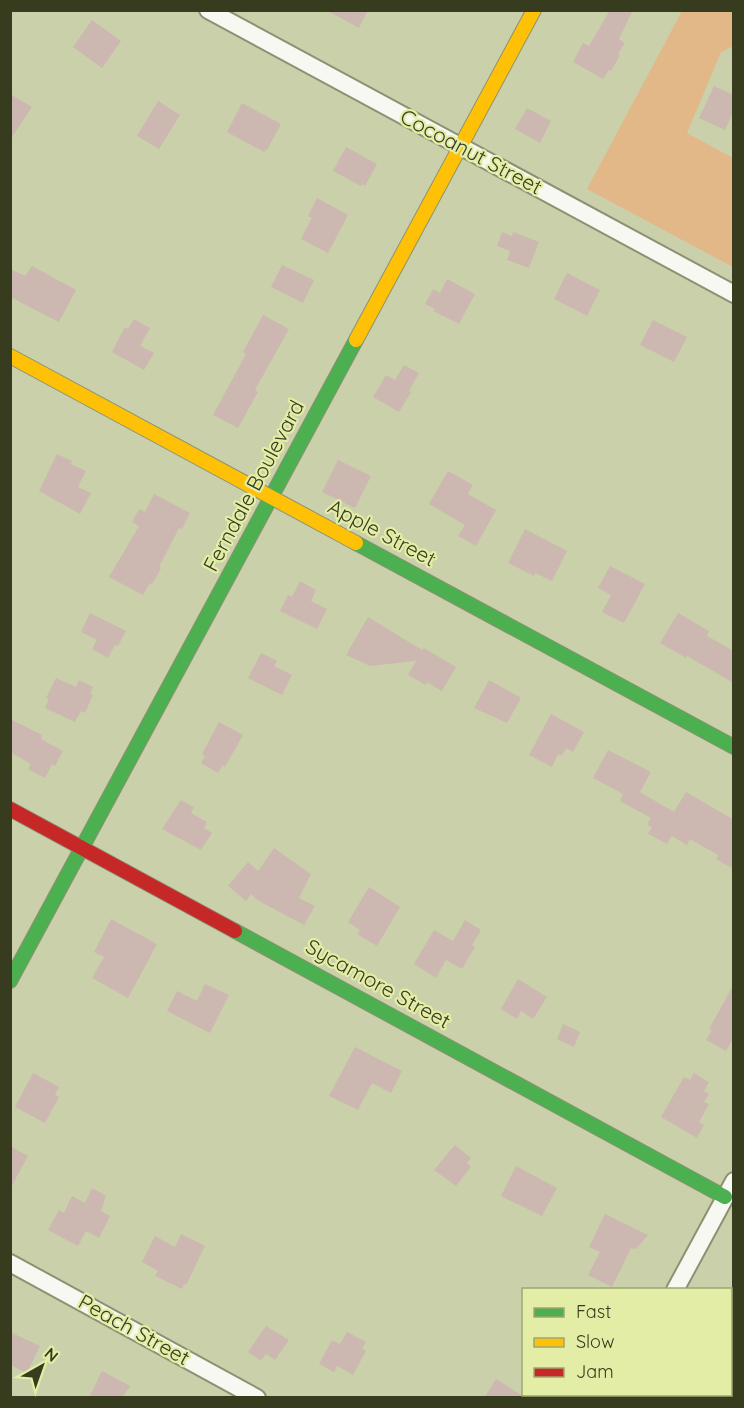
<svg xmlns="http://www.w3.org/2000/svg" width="744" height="1408" font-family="Quicksand,sans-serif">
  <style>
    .green { fill: #e2b888 }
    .building { fill: #ccb8b0 }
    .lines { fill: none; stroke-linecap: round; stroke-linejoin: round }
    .street-casing { stroke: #8d9173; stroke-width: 20 }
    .fast-casing { stroke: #8d9173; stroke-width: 16 }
    .slow-casing { stroke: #8d9173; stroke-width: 16 }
    .jam-casing { stroke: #8d9173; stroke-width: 16 }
    .street { stroke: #f7f8f2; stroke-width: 16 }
    .fast { stroke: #4caf50; stroke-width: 14 }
    .slow { stroke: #ffc107; stroke-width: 14 }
    .jam { stroke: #c62828; stroke-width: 14 }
    .labels { text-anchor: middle; stroke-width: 4.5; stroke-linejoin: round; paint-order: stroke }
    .street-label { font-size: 21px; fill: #383c1f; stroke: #e3eda6 }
  </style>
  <rect width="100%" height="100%" fill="#cad0a9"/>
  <path class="green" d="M682,11H733V46L721,52L687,133L733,158V267L587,189Z"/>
  <path class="building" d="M326,10H368L359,28Z
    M610,10H633L619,39L625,43L618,54L620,55L611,71L609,70L603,79L573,62L583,43L589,46Z
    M92,20L121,41L102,68L73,47Z
    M714,86L734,95V111L725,130L699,118Z
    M10,94L32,107L10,140Z
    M158,101L180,115L159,149L137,136Z
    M242,103L281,124L267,150L266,149L264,152L227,132Z
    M527,108L551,121L540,143L515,129Z
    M346,147L377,164L365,186L362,184L361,186L333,171Z
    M317,198L348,215L328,253L301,239L312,218L308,216Z
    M502,232L512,236L513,232L539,242L529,268L507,260L510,251L497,246Z
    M282,265L314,280L303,303L271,287Z
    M32,266L76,290L59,322L10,297V269L25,276Z
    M567,273L600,290L587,316L554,299Z
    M447,279L475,294L459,324L433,311L435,309L425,304L433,289L440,293Z
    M263,315L289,329L255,390L258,392L238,428L213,415L246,354L243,352Z
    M134,319L150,328L140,346L154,353L144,370L112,352L125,327L128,329Z
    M653,320L687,337L674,362L640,345Z
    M404,365L419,373L409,391L411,392L399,412L373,397L386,375L395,380Z
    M57,454L72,461L71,464L86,471L78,487L91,493L80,514L39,491Z
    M338,460L371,476L355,508L322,492Z
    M448,471L473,485L468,494L496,510L476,546L458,536L465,525L429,504Z
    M154,494L190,513L182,529L179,528L159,567L161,568L152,584L150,583L143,595L109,577L139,526L132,522L139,509L145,512Z
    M525,529L567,551L552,581L535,573L534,576L508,563Z
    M610,566L645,584L624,623L602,612L611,595L598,588Z
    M300,581L316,590L311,601L327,609L317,629L280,611L288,595L292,597Z
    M90,613L126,631L118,646L115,645L108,658L92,649L97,640L81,632Z
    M678,613L709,631L707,636L734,651V683L687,656L686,658L660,643Z
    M368,617L422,650L424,648L456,667L442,691L427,682L426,685L408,675L416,661L370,666L346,655Z
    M261,653L277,661L274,666L292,675L282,695L248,678Z
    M56,678L76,687L79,680L93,687L90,694L93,695L85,713L81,711L75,722L45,708L49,699L46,698Z
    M489,680L521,698L507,723L474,708Z
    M551,714L584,732L573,752L566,748L562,756L558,754L552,767L529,755Z
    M10,719L42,735L41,739L63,751L55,766L52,764L45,778L28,769L31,764L10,752Z
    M219,722L243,735L225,767L223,765L218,773L201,763L205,756L202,754Z
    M608,750L651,772L640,792L674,812L686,792L734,820V869L716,859L718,855L690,839L687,845L672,836L667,844L648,834L652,827L647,825L651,818L620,801L623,794L593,778Z
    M181,800L194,807L191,813L207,822L204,828L212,833L201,850L162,829Z
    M274,848L311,874L299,898L315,906L304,925L259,901L251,894L246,901L228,886L248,862L258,871Z
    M369,887L400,907L377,946L357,934L360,930L348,922Z
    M111,919L157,944L128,998L92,978L104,957L94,952Z
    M465,920L481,930L472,945L475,947L462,969L446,960L436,978L414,964L434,930L453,941Z
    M518,979L547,997L533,1019L521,1011L517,1019L501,1009Z
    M205,984L229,995L210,1033L167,1011L177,991L197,1001Z
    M734,984V1037L726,1051L706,1040L712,1030L709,1029Z
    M563,1024L580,1032L574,1047L557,1039Z
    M355,1047L402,1071L391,1093L372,1083L358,1110L329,1096Z
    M33,1073L59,1087L55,1095L59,1097L45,1123L15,1107Z
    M694,1073L709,1082L704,1091L709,1094L704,1102L709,1104L699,1122L704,1125L697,1138L661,1117L684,1077L690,1080Z
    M455,1145L471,1158L467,1163L471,1167L456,1186L434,1170Z
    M10,1146L28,1156L10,1189Z
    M516,1166L557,1188L542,1216L501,1196Z
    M92,1188L106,1196L101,1211L110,1216L99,1238L86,1231L78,1246L48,1230L59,1210L64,1213L72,1196L85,1203Z
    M605,1214L648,1235L636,1249L631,1248L612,1287L588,1275L600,1252L589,1247Z
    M181,1234L205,1246L186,1285L184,1284L182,1289L155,1276L158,1271L142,1262L155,1236L175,1247Z
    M266,1326L289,1340L275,1360L266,1354L261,1361L248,1352Z
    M10,1332L40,1346L27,1373L10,1365Z
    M347,1332L366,1342L362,1349L366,1351L353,1375L337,1366L334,1372L319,1364L332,1340L340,1344Z
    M102,1371L130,1386L122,1398H89Z
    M496,1379L526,1398H484Z"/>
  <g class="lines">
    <g class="street-casing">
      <path id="street" d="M208,10L734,294
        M10,1263L257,1398
        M675,1290L734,1181
        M617,1398L619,1394"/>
    </g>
    <g class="fast-casing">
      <path id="fast" d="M356,543L734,747
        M235,931L725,1197
        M10,981L356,340"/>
    </g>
    <g class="slow-casing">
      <path id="slow" d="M356,340L534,10
        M10,356L356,543"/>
    </g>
    <g class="jam-casing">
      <path id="jam" d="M10,809L235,931"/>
    </g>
    <use href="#street" class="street"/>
    <use href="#fast" class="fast"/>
    <use href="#slow" class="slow"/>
    <use href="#jam" class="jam"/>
  </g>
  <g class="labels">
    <g class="street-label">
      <text transform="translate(471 152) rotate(28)" y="7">Cocoanut Street</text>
      <text transform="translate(254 486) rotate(-62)" y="7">Ferndale Boulevard</text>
      <text transform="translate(382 533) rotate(28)" y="7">Apple Street</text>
      <text transform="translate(378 984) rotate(29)" y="7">Sycamore Street</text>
      <text transform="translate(134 1330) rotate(29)" y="7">Peach Street</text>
    </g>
  </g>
  <rect width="744" height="1408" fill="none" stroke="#383c1f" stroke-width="24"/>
  <rect x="522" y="1288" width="210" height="108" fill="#e3eda6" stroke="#9fa670" stroke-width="1.5"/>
  <rect x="534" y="1308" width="30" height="9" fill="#4caf50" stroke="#9fa670" stroke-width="1.5"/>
  <text x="576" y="1318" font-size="18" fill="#383c1f">Fast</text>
  <rect x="534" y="1338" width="30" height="9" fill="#ffc107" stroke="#9fa670" stroke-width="1.5"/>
  <text x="576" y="1348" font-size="18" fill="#383c1f">Slow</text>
  <rect x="534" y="1368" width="30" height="9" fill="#c62828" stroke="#9fa670" stroke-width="1.5"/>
  <text x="576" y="1378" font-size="18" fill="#383c1f">Jam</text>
  <g transform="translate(42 1366) rotate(40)" stroke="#e3eda6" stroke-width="4.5" paint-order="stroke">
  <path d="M0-4.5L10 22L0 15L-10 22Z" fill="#383c1f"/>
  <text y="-9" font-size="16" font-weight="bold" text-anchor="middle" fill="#383c1f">N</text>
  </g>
</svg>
